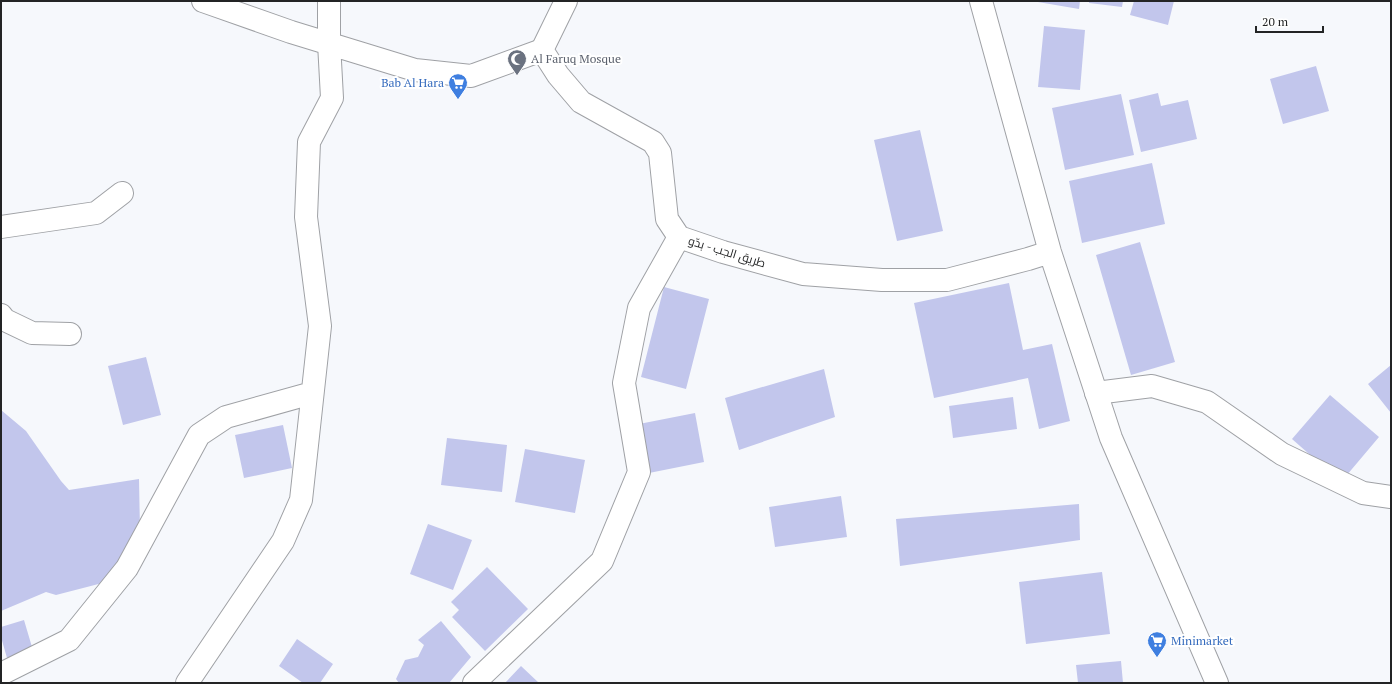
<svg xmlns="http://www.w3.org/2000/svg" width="1392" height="684" font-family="'PT Serif',Cairo,serif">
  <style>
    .building { fill: #c2c6ec }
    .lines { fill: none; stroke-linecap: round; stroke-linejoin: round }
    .street-casing { stroke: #9fa1a5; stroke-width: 24 }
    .secondary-casing { stroke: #9fa1a5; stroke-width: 24 }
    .street { stroke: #fff; stroke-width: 22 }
    .secondary { stroke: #fff; stroke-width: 22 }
    .labels { text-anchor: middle; stroke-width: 4; stroke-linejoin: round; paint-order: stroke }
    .worship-label { font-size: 12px; fill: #5b616d; stroke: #fff; text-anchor: start }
    .shop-label { font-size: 12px; fill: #366cbe; stroke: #fff; text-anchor: end }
    .street-label { font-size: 12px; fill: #232425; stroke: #fff }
  </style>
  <rect width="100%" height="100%" fill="#f6f8fc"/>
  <path class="building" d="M1032,1H1080L1079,9Z
    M1089,1H1123L1122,7L1089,3Z
    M1134,1H1174L1168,25L1130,15Z
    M1044,26L1085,30L1080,90L1038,87Z
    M1316,66L1329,111L1283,124L1270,79Z
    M1158,93L1161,106L1188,100L1197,139L1141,152L1129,100Z
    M1121,94L1134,155L1065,170L1052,108Z
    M920,130L943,231L897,241L874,140Z
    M1152,163L1165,224L1082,243L1069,181Z
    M1140,242L1175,362L1131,375L1096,255Z
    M1009,283L1023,350L1052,344L1070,421L1039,429L1028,378L934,398L914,303Z
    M664,287L709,299L686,389L641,377Z
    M146,357L161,415L123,425L108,366Z
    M1391,365V413L1368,384Z
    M824,369L835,417L739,450L725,398Z
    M1330,395L1379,437L1341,482L1292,439Z
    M1013,397L1017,429L953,438L949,406Z
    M1,410L26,431L61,481L69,490L139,479L140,530L114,580L56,595L46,592L1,611Z
    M695,413L704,462L649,473L639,424Z
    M283,425L292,468L244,478L235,435Z
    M447,438L507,445L502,492L441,485Z
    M525,449L585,460L575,513L515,502Z
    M841,496L847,537L775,547L769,507Z
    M1079,504L1080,540L900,566L896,519Z
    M428,524L472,540L453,590L410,574Z
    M487,567L528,609L485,651L452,617L459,610L451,602Z
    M1102,572L1110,634L1026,644L1019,582Z
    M24,620L37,664L11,672L1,637V627Z
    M441,621L471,657L449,683H399L396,679L405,660L418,657L424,645L418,640Z
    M297,639L333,664L320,683H303L279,666Z
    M1121,661L1123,683H1078L1076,665Z
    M521,666L539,683H505Z"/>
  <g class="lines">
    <g class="street-casing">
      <path id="street" d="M203,1L291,32L415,70L471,76L542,50
        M1,227L96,213L122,193
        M1,315L5,320L32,333L70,334
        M1096,393L1152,386L1207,402L1282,454L1363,493L1391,497
        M1,674L69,640L127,568L199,435L226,417L312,393
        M187,683L283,541L301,500L320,326L306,217L309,142L332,98L329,43V1
        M474,683L602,561L639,472L624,383L639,308L679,237"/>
    </g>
    <g class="secondary-casing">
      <path id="secondary" d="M566,1L542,50L558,75L581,102L653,142L660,153L667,219L679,237L723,252L803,274L882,280H947L1028,259L1050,252
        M981,1L1050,252L1111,438L1217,683"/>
    </g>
    <use href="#street" class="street"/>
    <use href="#secondary" class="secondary"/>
  </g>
  <defs>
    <g id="mosque-pin" transform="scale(1)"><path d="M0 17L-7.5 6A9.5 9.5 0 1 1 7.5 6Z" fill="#6b7280" stroke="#fff"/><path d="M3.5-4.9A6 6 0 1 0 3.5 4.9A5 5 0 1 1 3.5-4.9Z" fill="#fff"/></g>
    <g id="supermarket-pin" transform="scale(1)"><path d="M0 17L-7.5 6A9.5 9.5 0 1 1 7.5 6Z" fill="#3f7fe0" stroke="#fff"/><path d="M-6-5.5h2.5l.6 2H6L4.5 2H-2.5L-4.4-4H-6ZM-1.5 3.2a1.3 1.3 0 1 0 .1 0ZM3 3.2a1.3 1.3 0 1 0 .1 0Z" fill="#fff"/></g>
  </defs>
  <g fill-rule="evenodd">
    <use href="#mosque-pin" x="517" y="59"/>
    <use href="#supermarket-pin" x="458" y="83"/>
    <use href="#supermarket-pin" x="1157" y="641"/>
  </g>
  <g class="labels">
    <g class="worship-label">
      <text x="531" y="63">Al Faruq Mosque</text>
    </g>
    <g class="shop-label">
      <text x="444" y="87">Bab Al Hara</text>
      <text x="1171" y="645" text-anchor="start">Minimarket</text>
    </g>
    <g class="street-label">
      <text transform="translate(727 252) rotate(17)" y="4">طريق الجب - بدّو</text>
    </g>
  </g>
  <rect width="1392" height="684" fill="none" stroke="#232425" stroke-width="4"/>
  <path d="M1256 26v6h67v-6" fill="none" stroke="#232425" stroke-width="2"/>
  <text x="1262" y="26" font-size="12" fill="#232425" stroke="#ffffff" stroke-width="3" paint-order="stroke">20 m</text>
</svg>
